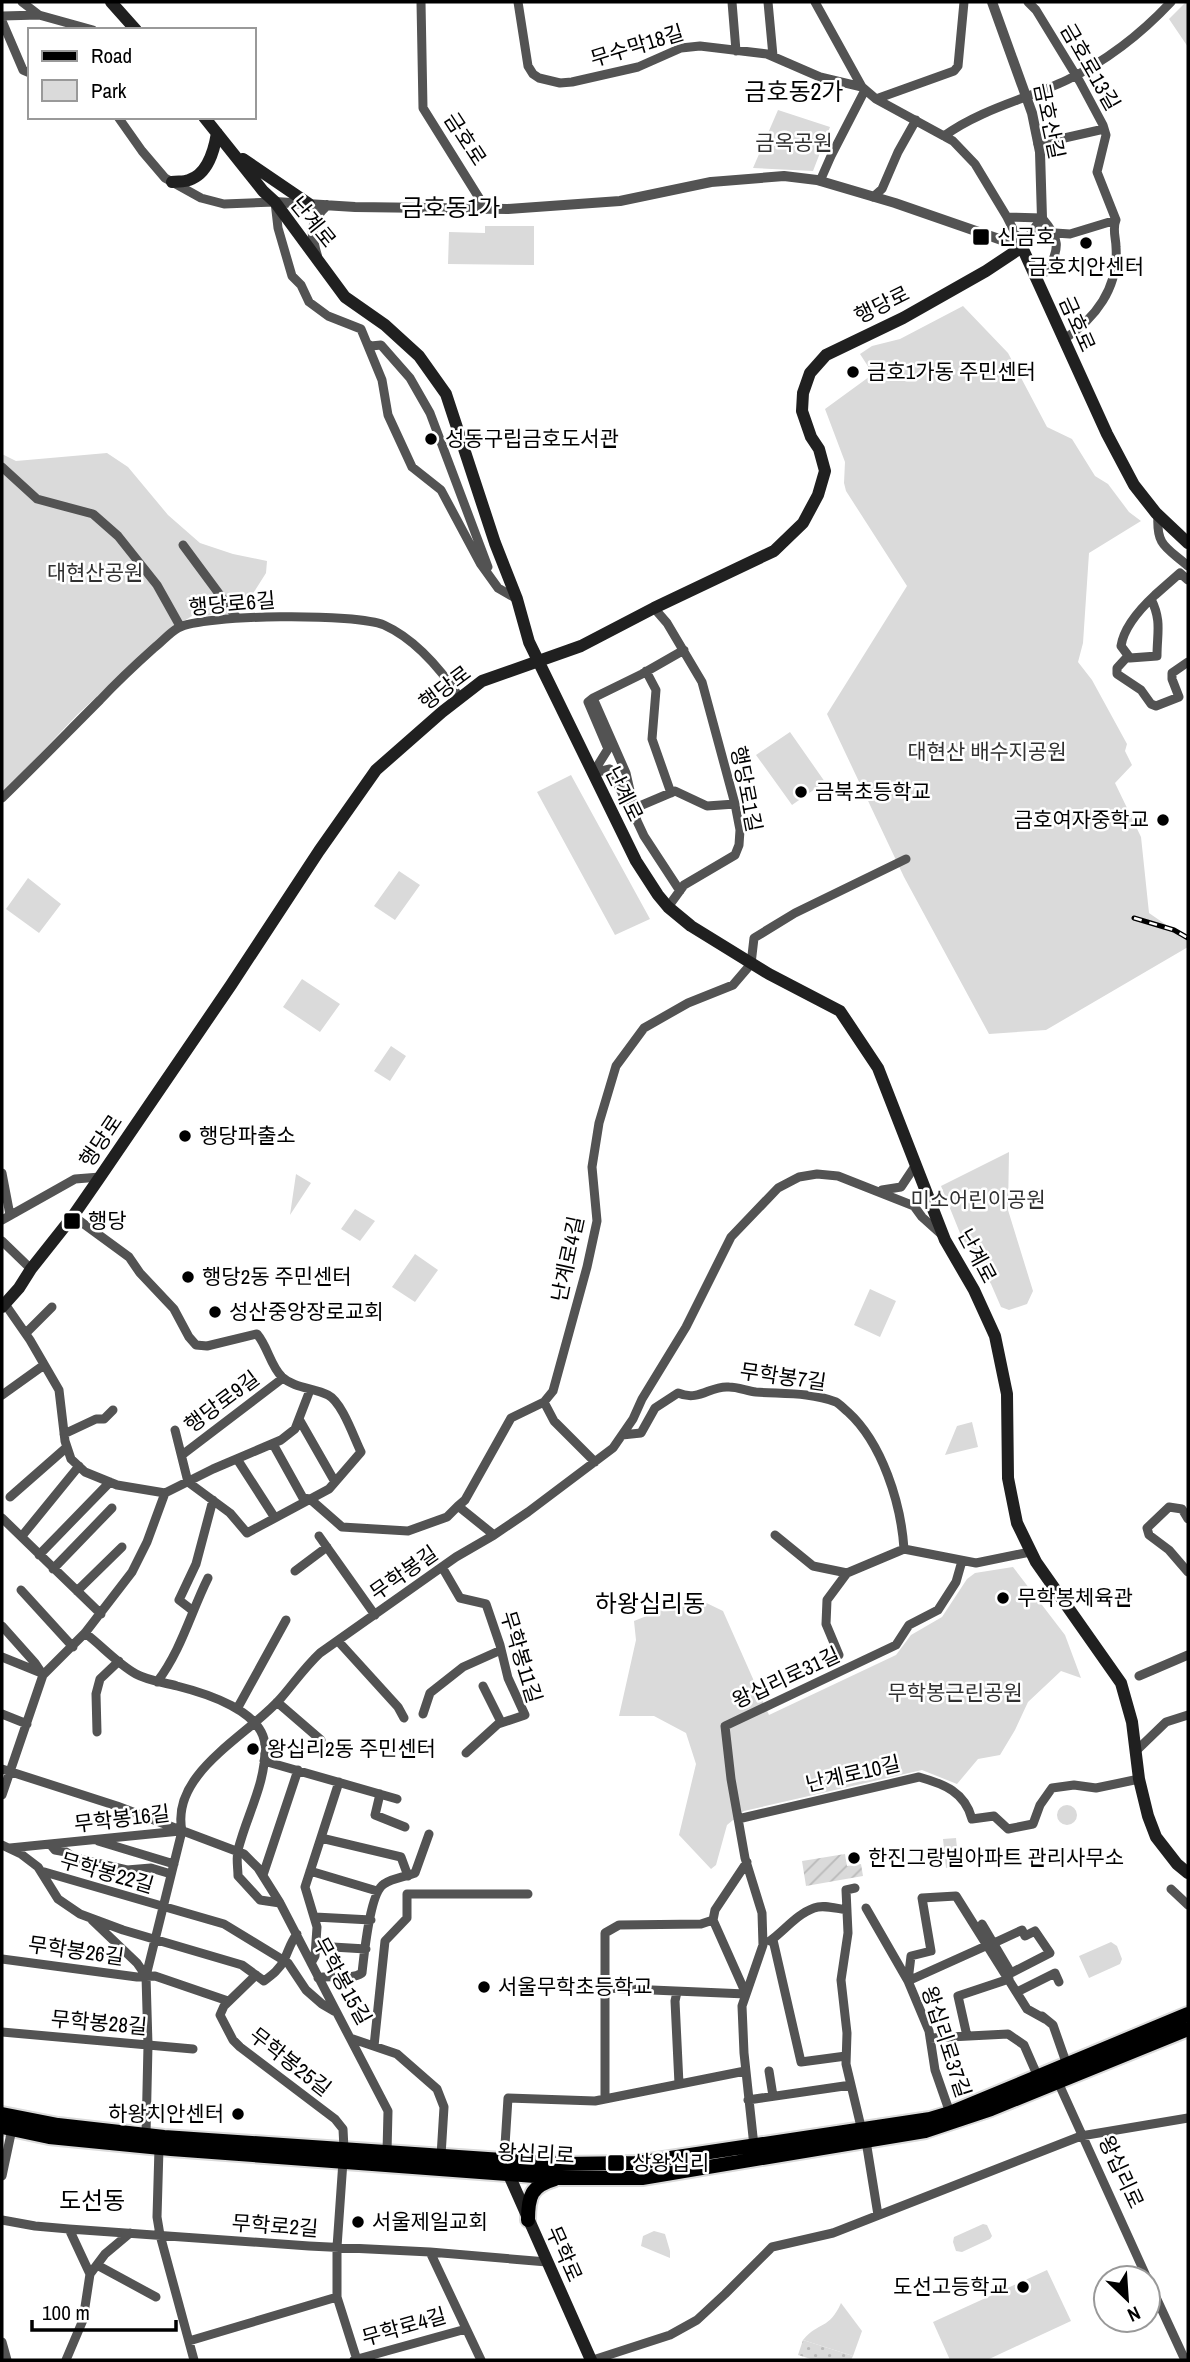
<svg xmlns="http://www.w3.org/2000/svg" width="1190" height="2362" font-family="'Archivo Narrow','Noto Sans KR',sans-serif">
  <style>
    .grass { fill: url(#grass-dots) }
    .park { fill: #dadada }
    .garden { fill: url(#garden-furrows) }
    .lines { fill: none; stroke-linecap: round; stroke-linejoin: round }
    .primary-casing { stroke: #dbdbdb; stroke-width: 18 }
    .minor { stroke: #535353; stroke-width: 9 }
    .tertiary { stroke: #535353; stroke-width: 10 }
    .secondary { stroke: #202020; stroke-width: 12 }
    .primary { stroke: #000; stroke-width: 14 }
    .rail-casing { stroke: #000; stroke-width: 5 }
    .rail { stroke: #fff; stroke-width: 2.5; stroke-dasharray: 8; stroke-linecap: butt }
    .poi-dot { fill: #000; stroke: #fff; stroke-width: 2.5 }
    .labels { text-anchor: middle; stroke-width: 5; stroke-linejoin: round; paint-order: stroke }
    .street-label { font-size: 21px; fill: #000; stroke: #fff }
    .park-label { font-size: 21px; fill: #313131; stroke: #fff }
    .poi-label { font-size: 21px; fill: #000; stroke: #fff; text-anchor: start }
    .quarter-label { font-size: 24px; fill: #000; stroke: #fff }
  </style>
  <defs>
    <pattern id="grass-dots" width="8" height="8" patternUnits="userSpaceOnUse" patternTransform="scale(1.75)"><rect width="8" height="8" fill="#dadada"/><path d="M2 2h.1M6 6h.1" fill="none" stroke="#b9b9b9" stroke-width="1.8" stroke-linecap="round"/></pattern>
    <pattern id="garden-furrows" width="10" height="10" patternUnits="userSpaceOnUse" patternTransform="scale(1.75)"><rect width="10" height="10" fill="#dadada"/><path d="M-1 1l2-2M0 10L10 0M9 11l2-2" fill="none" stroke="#b9b9b9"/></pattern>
  </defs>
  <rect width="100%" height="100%" fill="#fff"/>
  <path class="grass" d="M803,2340L853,2356L851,2360H814L798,2355Z"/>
  <path class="park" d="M1186,2H1188V47L1169,19Z
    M778,110L830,127L813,171L753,168Z
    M485,226H534V265L448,264L449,232L485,233Z
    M963,306L1008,353L1047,427L1072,439L1095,476L1108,484L1129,512L1141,521L1089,553L1083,643L1078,662L1092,680L1127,744L1125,751L1132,765L1115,783L1141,837L1149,913L1188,940V947L1046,1030L989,1034L904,877L827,714L907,586L846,491L844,483L845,462L825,409L873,374L860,354L872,346L900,339Z
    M107,453L128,467L168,515L200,543L233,554L267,561L266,573L242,611L220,615L192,616L166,632L77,715L2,794V454L16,461Z
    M790,732L825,782L792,805L756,755Z
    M571,775L650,919L615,935L537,792Z
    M399,871L420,885L395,920L374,906Z
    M28,878L61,904L39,933L6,909Z
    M302,979L340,1004L320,1032L283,1007Z
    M391,1046L406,1056L390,1081L374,1071Z
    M1009,1152L1008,1210L1033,1291L1027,1304L1009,1310L1001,1307L991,1284L964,1243L941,1186Z
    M296,1174L311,1183L290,1215Z
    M355,1209L375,1221L360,1241L341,1229Z
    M415,1254L438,1270L415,1302L392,1287Z
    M870,1289L896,1301L880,1337L854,1325Z
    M972,1422L978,1447L945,1455L957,1426Z
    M1013,1567L1065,1635L1081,1678L1061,1671L1028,1702L1015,1730L1000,1755L978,1759L957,1784L922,1770L744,1811L727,1825L716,1865L711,1869L679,1835L696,1764L686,1733L654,1716H619L636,1640L634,1621L694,1597L723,1611L769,1715L896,1655L911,1635L942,1617L967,1579L975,1573Z
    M1057 1815a10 10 0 1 1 20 0a10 10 0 1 1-20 0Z
    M956,1838L959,1867L946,1868L943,1839Z
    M1111,1942L1117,1946L1122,1959L1120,1964L1089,1978L1079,1956Z
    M983,2224L987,2225L992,2236L990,2239L962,2252L956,2251L953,2242L954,2237Z
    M654,2231L665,2234L670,2251V2258L641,2246L643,2236Z
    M1047,2270L1071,2321L987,2360H950L933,2322Z
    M841,2303L862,2331L853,2356L803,2340C819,2321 829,2330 841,2303Z"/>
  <path class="garden" d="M845,1854L847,1866L861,1864L863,1876L806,1886L802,1861Z"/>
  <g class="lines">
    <g class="primary-casing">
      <path id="primary" d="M2,2114L58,2125L164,2137L562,2164L637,2163L930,2119L950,2113L1188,2014
        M2,2127L49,2137L171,2149L561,2178H642L925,2131L991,2109L1188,2029
        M528,2220C528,2196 531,2186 555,2179"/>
    </g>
    <path class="minor" d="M22,2L39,15
      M421,2L423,108L486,209
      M518,2L528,66L533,74L539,78L560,83L572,82L638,67L681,48L700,46L767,54L820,77L862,87
      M732,2L736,51
      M768,2L773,56
      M815,2L862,87L876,99L953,141L975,164L1007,217L1022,247
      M1028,2L1036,10L1080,82L1103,125L1106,135L1097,172L1116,220C1112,229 1116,238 1116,247C1119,288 1095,319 1063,340
      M2,16L39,15L93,30
      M2,21L23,70L30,73
      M876,99L954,71L958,66L964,2
      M118,117L142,151L165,178L201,198L224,204L275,202L278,228L292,276L301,285L309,302L328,316L361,329L382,380L388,415L412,467L441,490L480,563L498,588L517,599
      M944,136C981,109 1027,99 1067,80C1106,61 1142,33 1171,2
      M1038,144L1104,129
      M820,181L831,156L865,90
      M873,197L882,189L898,152L916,120
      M1007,217L1042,218C1060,239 1060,247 1048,271L1035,277
      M1055,233L1070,234L1116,220
      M368,344L371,346L381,345L410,378L430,413L488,567
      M2,467L37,499L93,514L118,536L157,585L180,626
      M1158,515C1156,546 1166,547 1188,566
      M183,545L237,618
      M1151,599C1162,621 1157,633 1157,656L1130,658L1121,646C1124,626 1141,608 1155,595L1180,573L1188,580
      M654,608L667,623L702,682L735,804L740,830L739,845L735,855L684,885L668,907
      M1128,656L1117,668V674L1141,690L1151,704L1156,706L1179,697L1172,679V673L1188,662
      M646,671L656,690L652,739L671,793
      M593,698L626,773L637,821L644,836L680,891
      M593,698L642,674L684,650
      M593,698L588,702L608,749L593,773
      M593,773L610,769L633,815
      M2,798C35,766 67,733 100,700C117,682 135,665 154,648C162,642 169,633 178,628C202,614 358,613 384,625C415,639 442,671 460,698
      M635,808L675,791L707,806L735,804
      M2,1173L10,1215
      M882,1190L901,1187L915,1166
      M73,1216L129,1257L140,1273L174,1309L189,1337L196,1345L207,1346L257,1334C268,1347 270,1365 282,1377C294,1388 314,1388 328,1395C342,1402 354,1438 361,1452L329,1489L247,1533L230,1513L188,1482L175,1430
      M2,1220L75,1179L100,1177
      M2,1241L31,1269
      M5,1304L30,1340L59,1390L65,1441L71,1459L85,1472L117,1485L165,1493
      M26,1333L52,1307
      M2,1395L44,1365
      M544,1402L554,1421L595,1462
      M299,1419L335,1482
      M64,1434L96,1419H104L113,1410
      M622,1435L641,1433L655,1408L678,1393C700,1402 710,1385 729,1387C738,1387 747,1391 756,1392C782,1394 810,1392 836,1402C840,1404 844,1409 848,1412C882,1443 901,1503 904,1549
      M273,1444L303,1498L310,1499L342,1527L408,1531L447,1517L458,1506
      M182,1455L283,1378
      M237,1459L275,1518
      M10,1497L67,1447
      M2,1518L101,1614
      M1188,1519L1182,1509L1169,1507L1147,1528L1149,1535L1169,1550L1188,1572
      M494,1535L458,1506L465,1500L511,1418L544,1402L553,1391L587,1267L597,1221L592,1167L599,1123L616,1066L644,1028L688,1003L733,985L751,964L754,938L795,913L906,859
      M775,1535L813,1566L847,1573
      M22,1536L79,1466
      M319,1536L375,1615
      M904,1549L976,1563L1030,1552
      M39,1555L110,1482
      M442,1567L460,1598L486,1604L500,1645L508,1678L525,1715L498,1724L466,1753
      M53,1569L112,1508
      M295,1571L327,1547
      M21,1590L73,1647
      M77,1591L122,1547
      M192,1610L179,1600L196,1564L213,1500
      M2,1626L35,1663L43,1675
      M85,1633C102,1646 118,1664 136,1674C149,1681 163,1682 177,1686C205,1693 264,1711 265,1746C266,1784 247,1814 238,1850C236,1858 238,1868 238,1876L260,1900L280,1903
      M338,1641L398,1707L404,1718
      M839,1655L826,1624L827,1600L847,1573L904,1549
      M2,1657L39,1672
      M1139,1676L1188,1655
      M157,1682C181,1651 191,1612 208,1578
      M483,1686L501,1722
      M277,1702L321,1740
      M237,1709L286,1620
      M2,1714L27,1724
      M423,1714L430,1693L463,1667L501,1650
      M97,1732L96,1694L100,1679L119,1661
      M1137,1750L1166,1722L1188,1715
      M264,1761L397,1799
      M2,1769L117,1806L244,1854L258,1868L280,1903L350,2038L397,2054L437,2089L444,2107L441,2156
      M380,1794L375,1815L405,1827
      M2,1795L43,1675L85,1633L132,1572L147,1542L165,1493L213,1469L281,1440L295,1429L310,1390
      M738,1819L919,1777C944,1784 965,1792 972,1819L994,1816L1008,1829L1033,1824L1040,1805L1052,1788L1074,1785L1096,1788L1139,1779
      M321,1838L401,1857L408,1876
      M98,1841L174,1864
      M50,1844L55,1850L66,1852L75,1858L127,1870L151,1868L171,1874
      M2,1845L21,1854L38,1867L58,1899L80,1914L123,1930L242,1965L264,1981C272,1975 280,1969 284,1960C289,1950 290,1943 297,1934
      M10,1848L180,1831
      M41,1871L224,1924L288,1963L306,1990L322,2004L334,2011
      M310,1871L377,1891
      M263,1875L298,1770
      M855,1888L846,1890L848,1933L841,1980L847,2033L846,2064L862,2131
      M1171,1889L1188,1905
      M866,1908L908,1981L929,2031L935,2070L950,2113
      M315,1917L371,1920
      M92,1920L137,1963L146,1976
      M713,1920L715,1910L747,1862
      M982,1924L1011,1973
      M773,1940L801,2062L846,2056
      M770,1941C784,1931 797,1914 814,1908C824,1904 837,1909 847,1910
      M994,1943L1022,1930L1025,1936L1035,1931L1050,1953L1011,1973
      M316,1946L366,1949
      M2,1959L137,1977L155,1976L228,2001
      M311,1963L315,1956L317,1927L305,1887L339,1782
      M256,1975L224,2006L220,2015L233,2040L240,2047L335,2119L343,2129L344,2149
      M318,1978C332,1974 350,1981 362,1973C364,1955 370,1892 384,1884C393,1878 405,1877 415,1873L429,1834
      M908,1981L911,1956L931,1951L922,1898L956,1896L1027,2009L1045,2019
      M908,1981L988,1945
      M605,1988L746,1994L713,1920
      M1021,1990L1055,1973L1059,1982
      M677,1992L675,2001L679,2084
      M1042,2016L1053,2025L1067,2065
      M2,2032L193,2049
      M967,2036L958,1996L1009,1979
      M350,2038L388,2111L387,2152
      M930,2038L1008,2034L1024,2045L1038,2077
      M374,2046L385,1941L407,1918V1894H528
      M769,2071L773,2096
      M1058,2082L1147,2278
      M605,2099V1933L619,1925L701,1924L713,1920
      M748,2100L851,2085
      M866,2141L878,2215
      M754,2146L744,2053L742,2006L763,1945L762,1913L745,1858L731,1779L725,1726L896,1645L909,1625L938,1610L956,1582L962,1561
      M343,2161L337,2247V2297L357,2360
      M504,2161L508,2098L595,2101L745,2071
      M2,2176L12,2129
      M2,2220L35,2226L69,2229L309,2246L430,2252L547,2262
      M69,2229L90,2274
      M430,2252L481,2360
      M97,2265L156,2297
      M1148,2280L1185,2360
      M189,2341L337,2297
      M2,2342L7,2360
      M66,2360L83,2320L90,2274L105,2254L130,2233
      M194,2360L160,2235L157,2217L159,2148L146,2135L148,2045L146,1976L182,1831C170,1773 248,1736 281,1698C294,1683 305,1667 320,1653L456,1557L494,1535L528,1512L613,1448L633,1419L642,1399L686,1327L731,1237L778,1188L799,1177L817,1174L838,1176L914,1206L922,1217L942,1235
      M354,2360L466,2329
      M593,2360L670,2335L697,2320L725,2294L772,2247L833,2233L1081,2136L1188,2118"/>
    <path class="tertiary" d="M275,202L355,207L508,209L620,201L711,182L784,176L817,180L895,203L1022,247L1042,218L1040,152L1032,113L992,2
      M317,256C311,236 309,221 327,205"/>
    <path class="secondary" d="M111,2L136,30
      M204,117L263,191L275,202L345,297L385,325L419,356L446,394L495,543L517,599L529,642L636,861L658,895L668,907L691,926L769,974L840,1011L878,1068L945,1240L974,1290L995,1336L1007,1394L1008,1478L1017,1523L1036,1562L1121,1683L1132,1722L1139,1779L1148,1816L1156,1837L1177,1864L1188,1873
      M243,159L309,204
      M172,182C178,181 184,182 189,180C208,174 214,151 217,133
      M2,1307L19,1288L31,1269L73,1216L100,1177L231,985L319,851L376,770L442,712L482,681L581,646L654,608L774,551L803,523L818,495L825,471L819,449L811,437L802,411L803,393L810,373L826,355L903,318L986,271L1022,247L1107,434L1134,485L1156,513L1188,543
      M509,2168V2175L591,2360"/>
    <use href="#primary" class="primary"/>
    <g class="rail-casing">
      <path id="rail" d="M1134,918L1174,930L1188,938"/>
    </g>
    <use href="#rail" class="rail"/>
  </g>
  <g class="poi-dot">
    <rect x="972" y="228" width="18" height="18" rx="3.5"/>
    <circle cx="1086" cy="243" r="7"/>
    <circle cx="853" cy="372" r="7"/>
    <circle cx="431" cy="439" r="7"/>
    <circle cx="801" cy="792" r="7"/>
    <circle cx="1163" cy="820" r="7"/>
    <circle cx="185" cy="1136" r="7"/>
    <rect x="63" y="1212" width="18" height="18" rx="3.5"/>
    <circle cx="188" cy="1277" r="7"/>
    <circle cx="215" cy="1312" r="7"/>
    <circle cx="1003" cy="1598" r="7"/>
    <circle cx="253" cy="1749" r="7"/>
    <circle cx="854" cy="1858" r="7"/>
    <circle cx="484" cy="1987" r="7"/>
    <circle cx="238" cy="2114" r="7"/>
    <rect x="607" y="2154" width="18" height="18" rx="3.5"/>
    <circle cx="358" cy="2222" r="7"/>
    <circle cx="1023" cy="2287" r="7"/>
  </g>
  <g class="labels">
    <g class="street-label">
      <text transform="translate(637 46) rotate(-17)" y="7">무수막18길</text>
      <text transform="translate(1090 67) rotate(60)" y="7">금호로13길</text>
      <text transform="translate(1049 121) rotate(78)" y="7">금호산길</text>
      <text transform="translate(465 139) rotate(57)" y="7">금호로</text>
      <text transform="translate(313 222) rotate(51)" y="7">난계로</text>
      <text transform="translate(882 305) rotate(-26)" y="7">행당로</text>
      <text transform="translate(1077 324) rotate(66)" y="7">금호로</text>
      <text transform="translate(232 604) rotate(-5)" y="7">행당로6길</text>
      <text transform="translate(445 688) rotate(-37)" y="7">행당로</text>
      <text transform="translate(746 789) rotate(79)" y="7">행당로1길</text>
      <text transform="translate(624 794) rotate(64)" y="7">난계로</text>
      <text transform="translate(101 1141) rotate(-56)" y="7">행당로</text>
      <text transform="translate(977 1256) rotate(62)" y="7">난계로</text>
      <text transform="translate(568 1259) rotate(-78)" y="7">난계로4길</text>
      <text transform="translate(783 1377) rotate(8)" y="7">무학봉7길</text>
      <text transform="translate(222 1402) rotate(-37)" y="7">행당로9길</text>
      <text transform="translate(404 1573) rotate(-35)" y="7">무학봉길</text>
      <text transform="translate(521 1657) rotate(73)" y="7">무학봉11길</text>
      <text transform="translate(786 1678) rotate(-25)" y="7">왕십리로31길</text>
      <text transform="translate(853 1774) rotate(-13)" y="7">난계로10길</text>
      <text transform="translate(122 1819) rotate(-7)" y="7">무학봉16길</text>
      <text transform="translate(107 1873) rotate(16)" y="7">무학봉22길</text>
      <text transform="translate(76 1951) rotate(8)" y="7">무학봉26길</text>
      <text transform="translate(342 1981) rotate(61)" y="7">무학봉15길</text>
      <text transform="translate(99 2023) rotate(5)" y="7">무학봉28길</text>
      <text transform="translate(946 2042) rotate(72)" y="7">왕십리로37길</text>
      <text transform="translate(290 2062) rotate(38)" y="7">무학봉25길</text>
      <text transform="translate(536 2154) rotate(3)" y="7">왕십리로</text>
      <text transform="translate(1121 2172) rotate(65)" y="7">왕십리로</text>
      <text transform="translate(275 2226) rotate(4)" y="7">무학로2길</text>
      <text transform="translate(564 2254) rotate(66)" y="7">무학로</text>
      <text transform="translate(404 2327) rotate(-16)" y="7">무학로4길</text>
    </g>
    <g class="park-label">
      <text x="794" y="150">금옥공원</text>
      <text x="95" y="580">대현산공원</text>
      <text x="987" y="759">대현산 배수지공원</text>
      <text x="978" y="1207">미소어린이공원</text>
      <text x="955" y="1700">무학봉근린공원</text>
    </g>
    <g class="poi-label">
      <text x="997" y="244">신금호</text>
      <text x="1086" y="274" text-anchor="middle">금호치안센터</text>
      <text x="867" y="379">금호1가동 주민센터</text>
      <text x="445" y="446">성동구립금호도서관</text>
      <text x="815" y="799">금북초등학교</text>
      <text x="1149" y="827" text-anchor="end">금호여자중학교</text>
      <text x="199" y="1143">행당파출소</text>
      <text x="88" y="1228">행당</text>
      <text x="202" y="1284">행당2동 주민센터</text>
      <text x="229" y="1319">성산중앙장로교회</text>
      <text x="1017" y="1605">무학봉체육관</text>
      <text x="267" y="1756">왕십리2동 주민센터</text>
      <text x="868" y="1865">한진그랑빌아파트 관리사무소</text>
      <text x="498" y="1994">서울무학초등학교</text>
      <text x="224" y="2121" text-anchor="end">하왕치안센터</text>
      <text x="632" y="2170">상왕십리</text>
      <text x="372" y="2229">서울제일교회</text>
      <text x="1009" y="2294" text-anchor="end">도선고등학교</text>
    </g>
    <g class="quarter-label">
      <text x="794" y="100">금호동2가</text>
      <text x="451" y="216">금호동1가</text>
      <text x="650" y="1612">하왕십리동</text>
      <text x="92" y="2209">도선동</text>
    </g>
  </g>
  <rect width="1190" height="2362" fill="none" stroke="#000000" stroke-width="7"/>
  <rect x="28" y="28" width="228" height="91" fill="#ffffff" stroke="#999999" stroke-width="2"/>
  <rect x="42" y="51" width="35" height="10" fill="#000000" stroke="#999999" stroke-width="2"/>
  <text x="91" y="63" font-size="21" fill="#000000">Road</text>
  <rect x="42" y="80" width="35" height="21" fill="#dadada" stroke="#999999" stroke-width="2"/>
  <text x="91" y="98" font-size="21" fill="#000000">Park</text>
  <g transform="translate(1127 2299) rotate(155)"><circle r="33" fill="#ffffff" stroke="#999999" stroke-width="2"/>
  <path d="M0-5L12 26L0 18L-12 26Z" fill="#000000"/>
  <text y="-10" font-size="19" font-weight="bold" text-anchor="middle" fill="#000000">N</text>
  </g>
  <path d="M32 2320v10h144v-10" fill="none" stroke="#000000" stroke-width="3.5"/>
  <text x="42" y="2320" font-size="21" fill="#000000" stroke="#ffffff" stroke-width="5" paint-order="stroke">100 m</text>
</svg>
